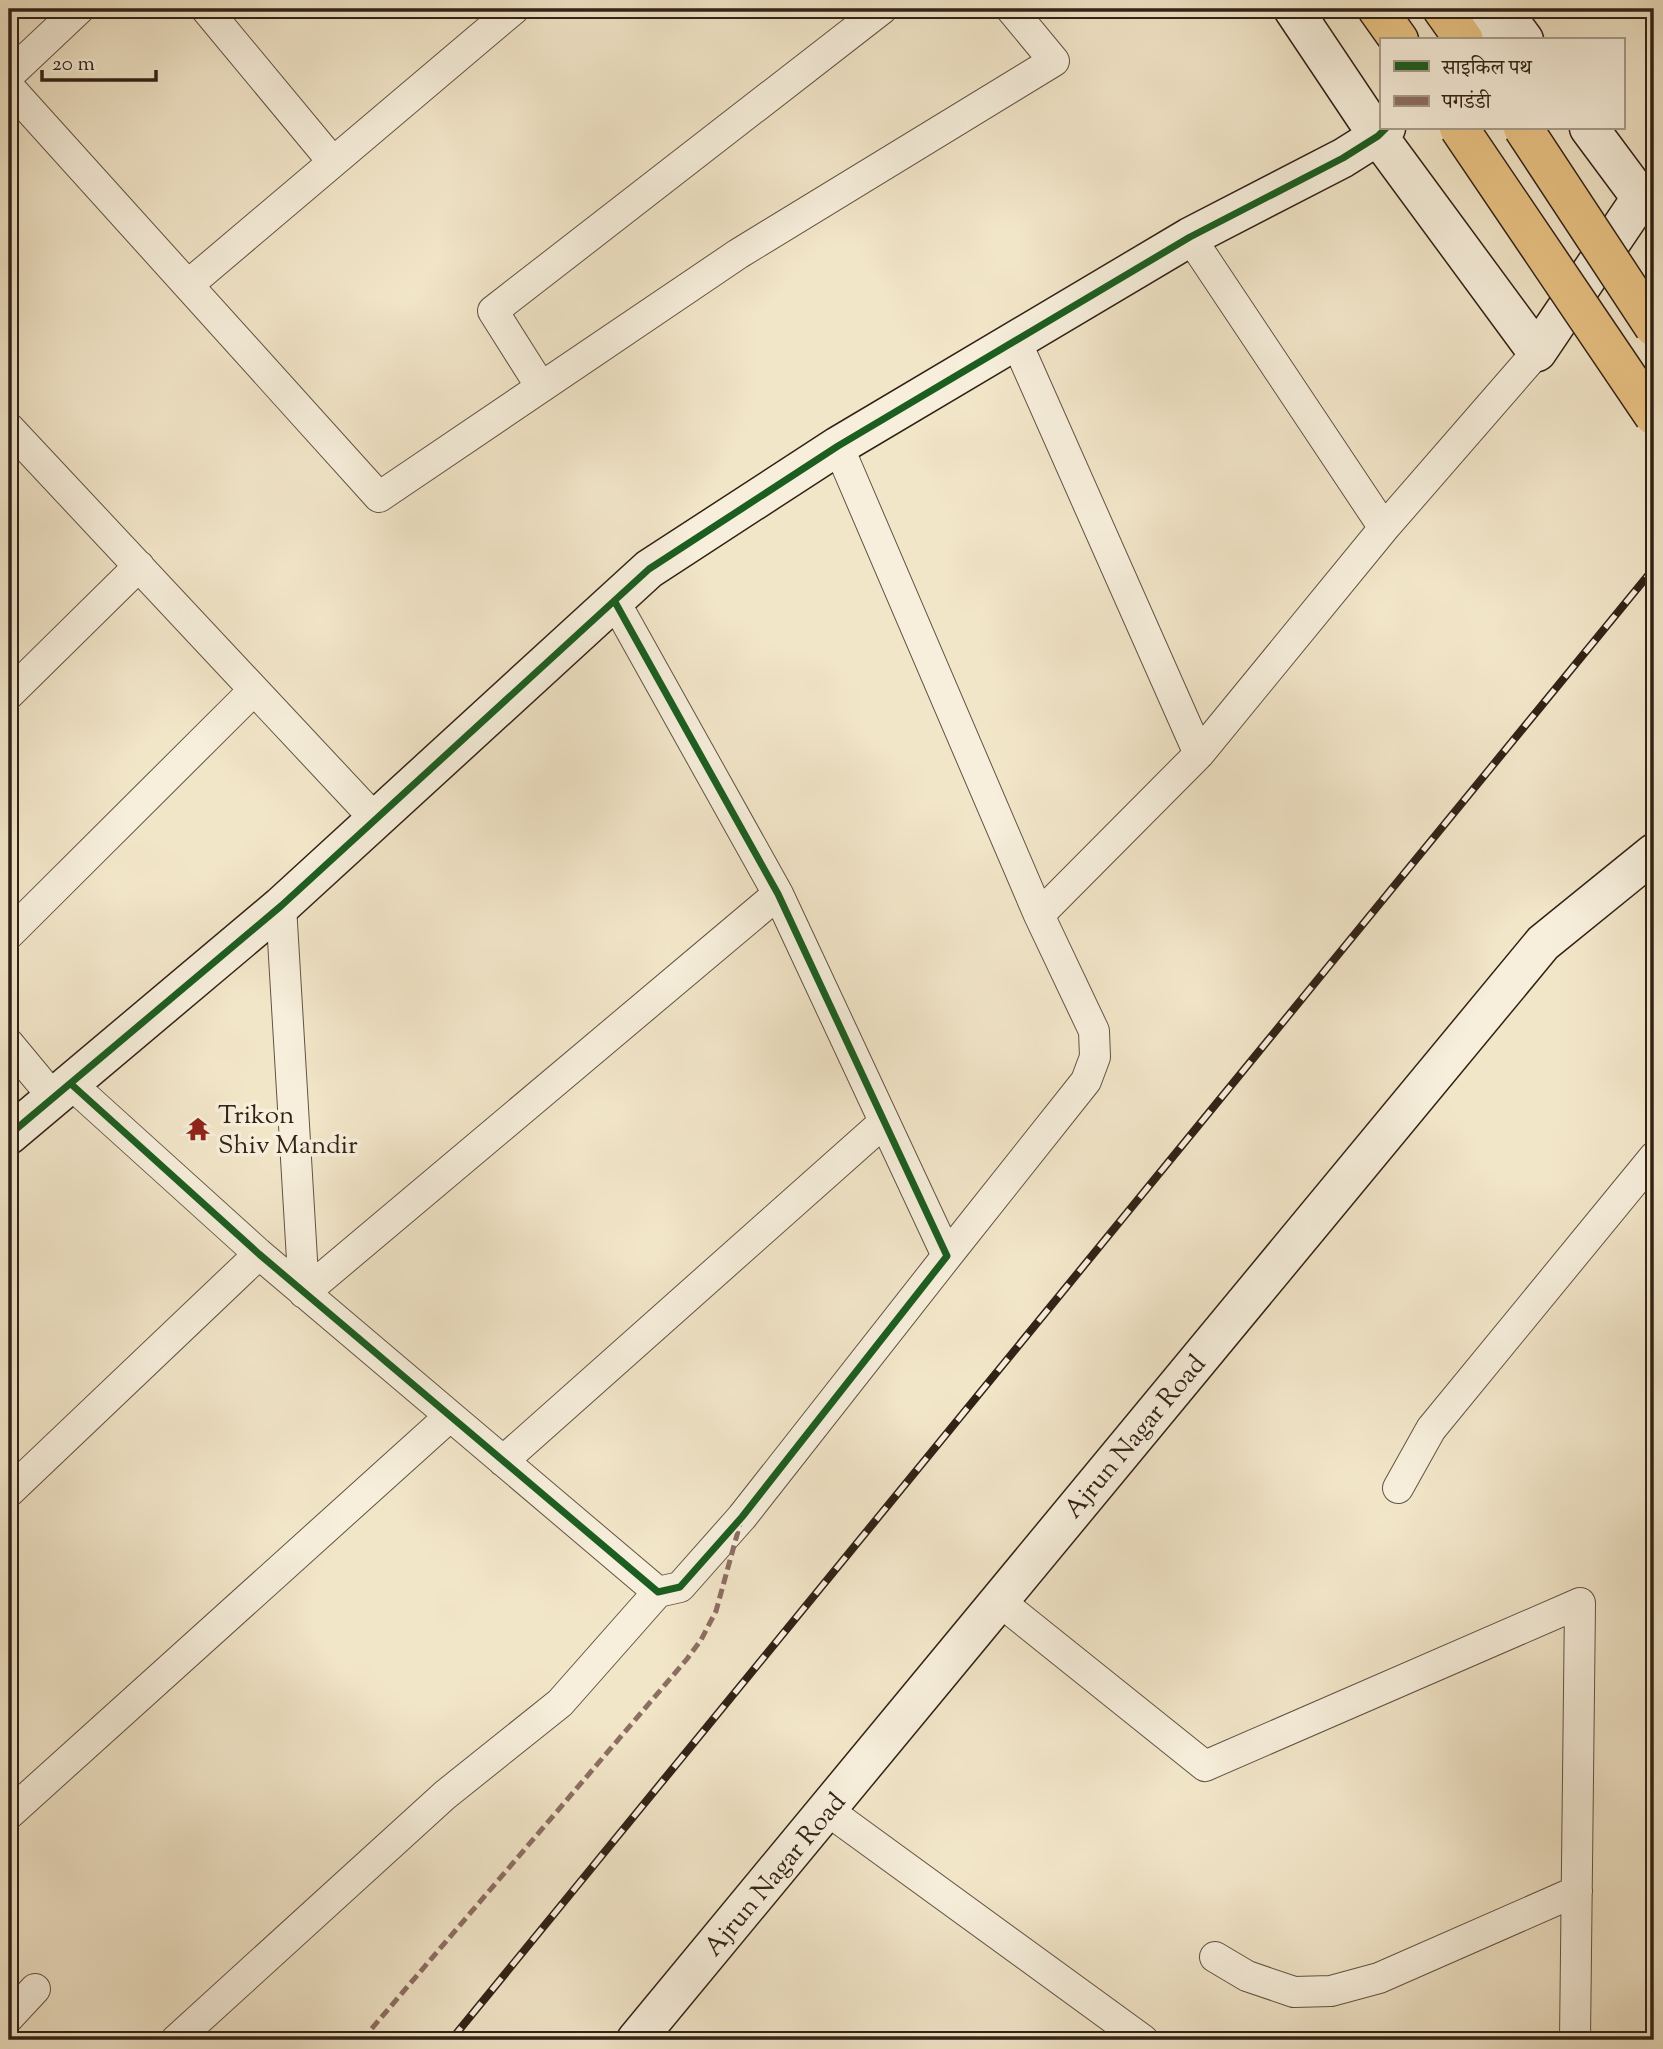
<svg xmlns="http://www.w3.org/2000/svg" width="1663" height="2049" font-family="'Sorts Mill Goudy','Noto Serif Devanagari',serif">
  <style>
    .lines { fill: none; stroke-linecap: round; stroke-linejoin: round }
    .street-casing { stroke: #615343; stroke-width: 32 }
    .secondary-casing { stroke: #312216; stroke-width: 41 }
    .primary-casing { stroke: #312216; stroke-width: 41 }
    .street { stroke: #f7efdc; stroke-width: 30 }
    .secondary { stroke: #f7efdc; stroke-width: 38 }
    .primary { stroke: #e9c384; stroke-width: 38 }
    .rail-casing { stroke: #312216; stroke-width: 8 }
    .rail { stroke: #f7efdc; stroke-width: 5; stroke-dasharray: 16; stroke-linecap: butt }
    .primary-bridge-casing { stroke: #312216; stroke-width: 41; stroke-linecap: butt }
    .primary-bridge { stroke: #e9c384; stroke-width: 38 }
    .quiet { stroke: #8d6e63; stroke-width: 5; stroke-dasharray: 10 5; stroke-linecap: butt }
    .cycleway-casing { stroke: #f7efdc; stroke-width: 11 }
    .cycleway { stroke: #1b5e20; stroke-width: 7 }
    .labels { text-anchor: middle; stroke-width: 7; stroke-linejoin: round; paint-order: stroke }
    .poi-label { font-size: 26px; fill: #312216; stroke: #f7efdc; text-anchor: start }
    .street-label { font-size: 26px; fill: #312216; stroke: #f7efdc }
  </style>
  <rect width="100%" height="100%" fill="#f2e6c9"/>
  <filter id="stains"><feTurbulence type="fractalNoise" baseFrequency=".00286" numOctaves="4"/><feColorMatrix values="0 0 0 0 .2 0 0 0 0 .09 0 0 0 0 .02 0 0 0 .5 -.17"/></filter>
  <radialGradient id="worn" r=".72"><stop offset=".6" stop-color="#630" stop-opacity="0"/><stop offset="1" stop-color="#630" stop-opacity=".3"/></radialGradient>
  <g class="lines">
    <g class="street-casing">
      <path id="street" d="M206,9L333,162
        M9,75L79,9
        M9,87L379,497L738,254L1054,61L1011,9
        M1190,237L1384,528
        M188,285L514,9
        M1016,341L1199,754
        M541,387L493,311L882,9
        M9,428L376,820
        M838,446L1039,915L1094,1031L1095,1057L1086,1081L947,1256
        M9,694L139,566
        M281,906L304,1293L778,894
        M1039,915L1199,754L1384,528L1537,352
        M9,934L254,690
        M9,1044L53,1097
        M71,1084L259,1254L658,1592L680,1587L742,1517L947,1256L778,894L615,602
        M503,1461L883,1123
        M1398,1488L1431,1429L1654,1157
        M9,1492L259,1254
        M998,1600L1205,1766L1580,1603L1575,2040
        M827,1810L1143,2040
        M9,1814L449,1417
        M1215,1957L1247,1976L1294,1992L1331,1991L1379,1978L1577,1891
        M9,2017L35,1989
        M176,2040L445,1795L560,1703L658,1592"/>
    </g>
    <g class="secondary-casing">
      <path id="secondary" d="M1293,9L1378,136L1537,352L1641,198L1589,128
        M1501,9L1524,40
        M1474,40L1503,12
        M9,1135L281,906L649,569L838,446L1190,237L1343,158L1378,136L1386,128
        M636,2040L1543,943L1654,853"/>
    </g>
    <g class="primary-casing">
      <path id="primary" d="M1377,9L1399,40
        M1442,9L1464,40"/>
    </g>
    <use href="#street" class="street"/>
    <use href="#secondary" class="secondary"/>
    <use href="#primary" class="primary"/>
    <g class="rail-casing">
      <path id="rail" d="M451,2040L1654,568"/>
    </g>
    <use href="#rail" class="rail"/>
    <g class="primary-bridge-casing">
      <path id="primary-bridge" d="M1459,128L1654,416
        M1523,128L1654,327"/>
    </g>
    <use href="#primary-bridge" class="primary-bridge"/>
    <path class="quiet" d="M362,2040L687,1659L701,1640L716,1611L740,1524"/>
    <g class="cycleway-casing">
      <path id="cycleway" d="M71,1084L259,1254L658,1592L680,1587L742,1517L947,1256L778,894L615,602
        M9,1135L281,906L649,569L838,446L1190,237L1343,158L1378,136L1386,128"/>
    </g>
    <use href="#cycleway" class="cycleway"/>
  </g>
  <defs>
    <g id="temple-bare" transform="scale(1.89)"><path d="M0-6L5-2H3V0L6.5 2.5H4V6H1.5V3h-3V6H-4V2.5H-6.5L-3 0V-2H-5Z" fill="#8f2418" stroke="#f7efdc" stroke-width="2.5" paint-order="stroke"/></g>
  </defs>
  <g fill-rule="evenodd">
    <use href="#temple-bare" x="198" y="1129"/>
  </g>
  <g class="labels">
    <g class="poi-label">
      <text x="218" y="1123">Trikon<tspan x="218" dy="30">Shiv Mandir</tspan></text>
    </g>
    <g class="street-label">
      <text transform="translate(1134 1436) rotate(-50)" y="9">Ajrun Nagar Road</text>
      <text transform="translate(774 1874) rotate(-50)" y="9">Ajrun Nagar Road</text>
    </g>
  </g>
  <rect width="1663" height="2049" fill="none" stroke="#f2e6c9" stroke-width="35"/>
  <rect x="10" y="10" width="1642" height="2028" fill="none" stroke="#312216" stroke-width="3.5"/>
  <rect x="18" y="18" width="1628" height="2014" fill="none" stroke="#312216" stroke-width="2"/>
  <rect x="1380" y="38" width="245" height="91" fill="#f7efdc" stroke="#a89d8d" stroke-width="2"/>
  <rect x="1394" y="61" width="35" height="10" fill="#1b5e20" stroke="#a89d8d" stroke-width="2"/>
  <text x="1442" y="74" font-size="21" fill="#312216">साइकिल पथ</text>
  <rect x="1394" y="96" width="35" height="10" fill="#8d6e63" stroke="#a89d8d" stroke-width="2"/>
  <text x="1442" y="108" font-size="21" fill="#312216">पगडंडी</text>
  <path d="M42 70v10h114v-10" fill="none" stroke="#312216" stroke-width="3.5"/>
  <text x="52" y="70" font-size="21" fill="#312216" stroke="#f7efdc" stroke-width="5" paint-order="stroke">20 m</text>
  <rect width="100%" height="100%" filter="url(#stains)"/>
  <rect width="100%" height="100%" fill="url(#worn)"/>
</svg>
